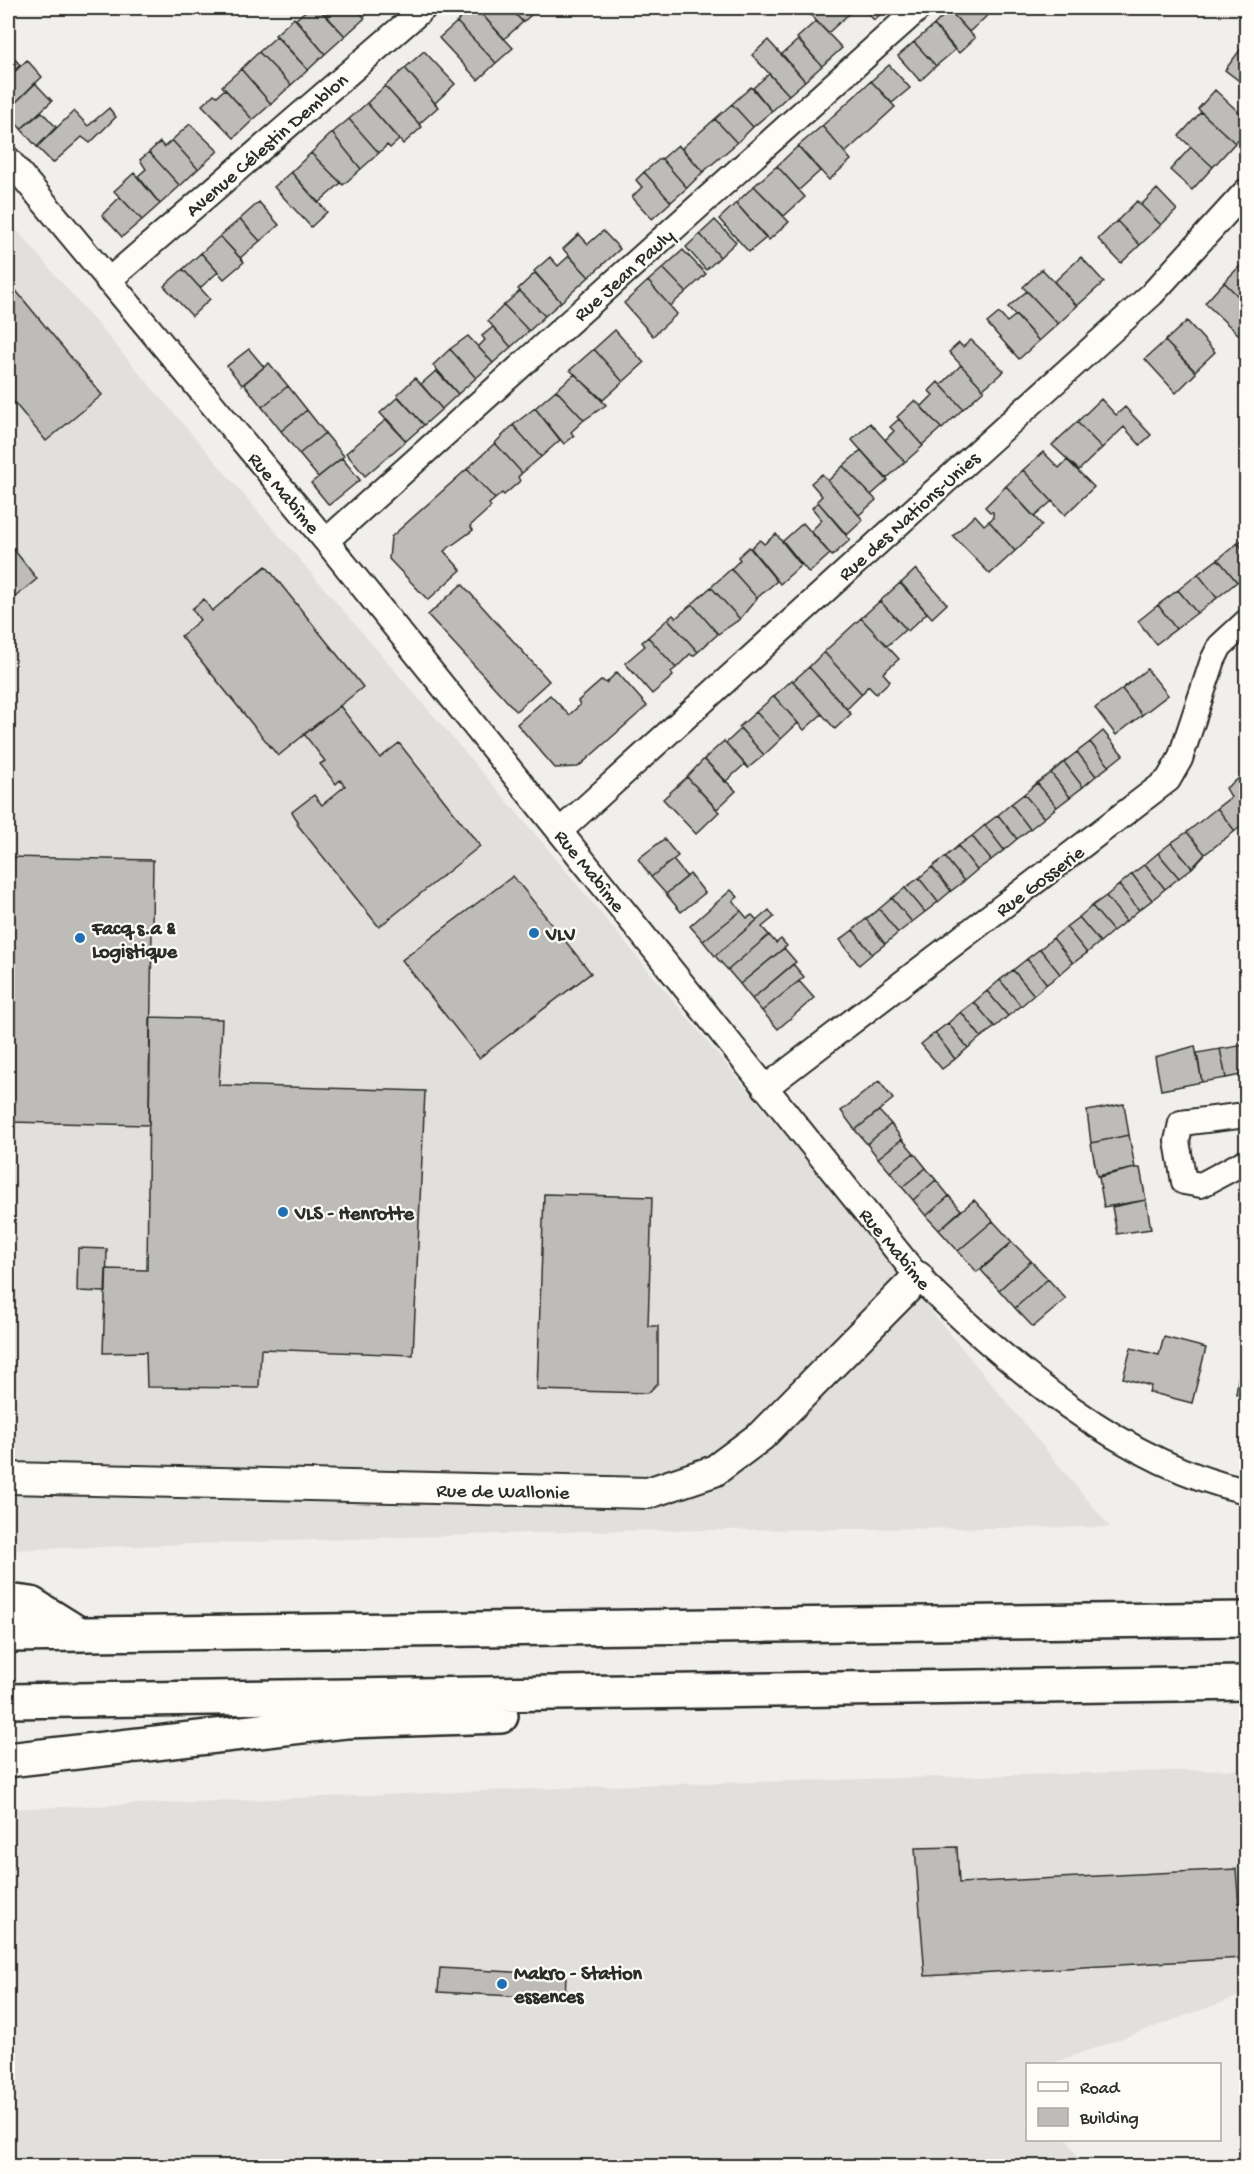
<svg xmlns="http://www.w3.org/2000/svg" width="1254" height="2174" font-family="'Gochi Hand',sans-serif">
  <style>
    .built { fill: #e1e0dc }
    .building { fill: #bdbcb8; stroke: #2b2b2b; stroke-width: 1.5 }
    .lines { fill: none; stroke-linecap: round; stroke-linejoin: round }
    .minor-casing { stroke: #2b2b2b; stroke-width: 28 }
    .tertiary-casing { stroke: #2b2b2b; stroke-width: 34 }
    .motorway-casing { stroke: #2b2b2b; stroke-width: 38 }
    .minor { stroke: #fdfcf7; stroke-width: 24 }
    .tertiary { stroke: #fdfcf7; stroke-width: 30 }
    .motorway { stroke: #fdfcf7; stroke-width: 33 }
    .poi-dot { fill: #1f6fb2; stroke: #fdfcf7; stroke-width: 2 }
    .labels { text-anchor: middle; stroke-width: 4.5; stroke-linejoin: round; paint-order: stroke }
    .street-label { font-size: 20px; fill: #2b2b2b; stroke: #fdfcf7 }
    .poi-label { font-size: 20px; font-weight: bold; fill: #2b2b2b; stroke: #fdfcf7; text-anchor: start }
  </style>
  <rect width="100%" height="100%" fill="#f0efeb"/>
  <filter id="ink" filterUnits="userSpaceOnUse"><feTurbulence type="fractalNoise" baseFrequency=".0167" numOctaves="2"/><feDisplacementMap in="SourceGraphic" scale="12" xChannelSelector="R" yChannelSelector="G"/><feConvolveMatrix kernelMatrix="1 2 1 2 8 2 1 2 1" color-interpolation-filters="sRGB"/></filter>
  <g filter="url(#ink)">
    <path class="built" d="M8,220L542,842L1110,1527L593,1531L8,1550Z
      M1246,1769V1994L1050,2064H1028V2140H1068L1082,2166H8V1809L639,1785Z"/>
    <path class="building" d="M309,8H318L345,36L325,54L296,19Z
      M325,8H355L365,18L345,36L322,11Z
      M472,8H476L513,48L496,63L457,22Z
      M476,8H509L523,22L504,39Z
      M509,8H539L523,22Z
      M804,8H849L852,11L828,33Z
      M863,8H888L874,20Z
      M952,8H981L988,15L969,32L949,10Z
      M981,8H996L988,15Z
      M949,10L975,38L959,53L934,25Z
      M294,18L325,54L308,70L275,35Z
      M816,21L842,48L822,66L797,38Z
      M457,22L496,63L478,80L439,38Z
      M934,25L955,50L936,66L914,42Z
      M277,36L308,70L291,85L259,52Z
      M768,40L805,81L789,95L752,55Z
      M798,40L822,66L805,81L782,54Z
      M914,42L936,66L920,81L898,56Z
      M1246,42V55L1240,50Z
      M1240,50L1246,55V86L1225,70Z
      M8,51L20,65L8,78Z
      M424,51L455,84L435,103L405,68Z
      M259,52L291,85L271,104L241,69Z
      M27,60L42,77L8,110V78Z
      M889,65L910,88L892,103L871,81Z
      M405,68L438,107L419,124L385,86Z
      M241,69L271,104L253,120L222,86Z
      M769,74L789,95L772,111L753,88Z
      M871,81L895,107L845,153L822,126Z
      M35,83L52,101L21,129L8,114V110Z
      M385,86L422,127L403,144L367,103Z
      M751,87L772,111L753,127L732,104Z
      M225,89L253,120L234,138L202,105L214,94L217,96Z
      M1215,90L1246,119V131L1235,143L1198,109Z
      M367,103L399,140L390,148L387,145L379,153L349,119Z
      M732,104L753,127L737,143L715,119Z
      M109,108L116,117L90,143L82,137L53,163L37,147L74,111L88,126Z
      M42,112L56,127L37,147L21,129Z
      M1201,112L1235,143L1213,167L1179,136Z
      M349,119L379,153L361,169L332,133Z
      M715,119L737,143L703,172L682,148Z
      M190,124L218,151L198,169L172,140Z
      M822,126L851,160L829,180L798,146Z
      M332,133L361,169L343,185L311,153Z
      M172,140L198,169L180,186L149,152L160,142L164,147Z
      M678,145L703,172L687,188L662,159Z
      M798,146L820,171L799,190L777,166Z
      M1191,147L1213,167L1192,190L1170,170Z
      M149,152L180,186L160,204L138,176L146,169L140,160Z
      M311,153L341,183L318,203L291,172Z
      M661,158L687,188L671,202L644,172Z
      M777,166L805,197L784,216L754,186Z
      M291,172L327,212L311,227L274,187Z
      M644,172L671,202L652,219L632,197L642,187L636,180Z
      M134,173L160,204L142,220L114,191Z
      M754,186L789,222L769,240L736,203Z
      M1157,189L1177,210L1161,225L1141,205Z
      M120,197L142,220L122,237L102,215Z
      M1137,201L1161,225L1140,245L1117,221Z
      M259,202L279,225L260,241L240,219Z
      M736,203L766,238L749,252L719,219Z
      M240,219L260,241L240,258L220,236Z
      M715,220L736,242L720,257L700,234Z
      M1117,221L1140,245L1121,263L1098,239Z
      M603,231L620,249L589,277L563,249L579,234L588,244Z
      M700,234L720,257L706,270L686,247Z
      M220,236L244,262L224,279L201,253Z
      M683,250L706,274L686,292L663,268Z
      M201,253L218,272L200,288L183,269Z
      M569,256L589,277L561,302L534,271L550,257L558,266Z
      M1081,257L1104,282L1077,306L1054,282Z
      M1243,263L1246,266V304L1224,282Z
      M663,268L686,292L670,306L648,281Z
      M183,269L210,299L192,316L164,286Z
      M1042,269L1077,306L1058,324L1023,287Z
      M535,273L561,302L545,316L518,289Z
      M8,281L102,395L46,441L8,395Z
      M648,281L677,314L653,336L624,303Z
      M1224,282L1246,304V327L1238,334L1205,303Z
      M520,291L545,316L529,331L504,305Z
      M1027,291L1058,324L1039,341L1008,307Z
      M504,305L529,331L511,347L488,321Z
      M999,313L1007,322L1016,315L1039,341L1019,359L987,323Z
      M1187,321L1215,352L1195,371L1165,341Z
      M493,327L511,347L493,363L478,347L485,340L482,336Z
      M615,330L644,363L623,382L594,349Z
      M468,336L493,363L476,378L450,349Z
      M971,340L1004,371L983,389L949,352L959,343L963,347Z
      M1165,341L1196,373L1176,393L1145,359Z
      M249,349L264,367L242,385L227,366Z
      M450,349L476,378L458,394L433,365Z
      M594,349L623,382L603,400L570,370Z
      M269,363L288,386L262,407L244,384Z
      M961,365L984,390L963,409L941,385Z
      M436,371L458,394L442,409L421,384Z
      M575,374L606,405L584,420L556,390Z
      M415,378L442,409L424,425L397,395Z
      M938,382L963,409L942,429L921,407L933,395L929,391Z
      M288,386L307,410L281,431L262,407Z
      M556,390L584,420L571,432L574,436L564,444L535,408Z
      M398,397L424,425L406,441L380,413Z
      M1101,399L1116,415L1125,407L1151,435L1140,445L1124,427L1102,448L1077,422Z
      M915,400L941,428L922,445L897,417Z
      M535,408L560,440L541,457L513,425Z
      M307,410L325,433L299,454L281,431Z
      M387,419L406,441L365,476L346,453Z
      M899,419L923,446L905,462L885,440L894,431L890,427Z
      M1077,422L1102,448L1079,470L1052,445Z
      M870,423L905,462L886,479L852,440Z
      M513,425L541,457L522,473L495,443Z
      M325,433L344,456L318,477L299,454Z
      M495,443L522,473L518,477L520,481L504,495L502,493L495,499L467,469Z
      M861,450L888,480L871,495L843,466Z
      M1043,452L1059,468L1067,460L1094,487L1065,515L1023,470Z
      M342,458L360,480L329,505L311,483Z
      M843,466L876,500L859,515L828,481Z
      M467,469L495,499L489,504L491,507L470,526L473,530L444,551L461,570L428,600L389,559L391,537Z
      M1023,470L1052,501L1034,517L1006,486Z
      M822,474L863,520L847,535L817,501L822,496L811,483Z
      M1006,486L1042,525L1015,551L989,521L993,518V512H990L985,507Z
      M818,502L850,540L832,556L811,531L822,520L812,508Z
      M975,515L984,525L989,521L1015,551L990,574L953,536Z
      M803,523L830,554L809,573L783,541Z
      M776,534L801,565L780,584L751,548L760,540L764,544Z
      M1246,537V553L1238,543Z
      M8,542L37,579L8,603Z
      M1238,543L1246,553V574L1237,582L1218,559Z
      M749,547L777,581L757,598L731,569L740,560L738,557Z
      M1218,559L1237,582L1217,598L1198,574Z
      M266,566L363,687L278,756L181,636L200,620L192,609L204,599L212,611Z
      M731,569L757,598L740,619L711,587Z
      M916,569L947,604L932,618L901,583Z
      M1198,574L1217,598L1197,613L1178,590Z
      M900,583L927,613L908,631L880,601Z
      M462,584L549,681L516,711L428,615Z
      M711,587L740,619L718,634L692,604Z
      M1178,590L1197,613L1176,629L1158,605Z
      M880,601L906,629L887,646L861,618Z
      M692,604L718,634L698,652L668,619L673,615L676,618Z
      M1158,605L1176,629L1156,644L1138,621Z
      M861,618L899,659L883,673L890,681L876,694L868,686L862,694L824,652Z
      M668,619L698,652L693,656L690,654L676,668L648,637Z
      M648,637L676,668L671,672L673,676L652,694L625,663L645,646L642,642Z
      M824,652L862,694L847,709L809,667Z
      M809,667L851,714L835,729L793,681Z
      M1147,669L1168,695L1142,715L1122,689Z
      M617,672L647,706L578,767L555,768L517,724L550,695L569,715L580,705L578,701L602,680L606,683Z
      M792,680L822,714L804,730L774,696Z
      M1122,689L1142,715L1116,735L1095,708Z
      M774,696L798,723L781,739L756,712Z
      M340,706L380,758L399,743L480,846L379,927L297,824L299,823L292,812L314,795L322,805L345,786L340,780L336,784L320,764L325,761L304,734Z
      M756,712L781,739L764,755L739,727Z
      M1246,718V730L1240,722Z
      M741,729L764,755L748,768L726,743Z
      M1103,731L1123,755L1109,766L1090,742Z
      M724,741L745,764L725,782L704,759Z
      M1090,742L1109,766L1096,776L1077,752Z
      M1077,752L1096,776L1083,787L1064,762Z
      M704,759L736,791L717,809L687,777Z
      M1064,762L1083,787L1070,797L1051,773Z
      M1051,773L1070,797L1057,807L1037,783Z
      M1246,773V789L1238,779Z
      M687,777L719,812L696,834L663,799Z
      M1238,779L1246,789V822L1235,831L1217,808L1231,797L1226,788Z
      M1037,783L1057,807L1044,818L1024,794Z
      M1024,794L1044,818L1030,829L1011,804Z
      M1011,804L1030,829L1017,839L998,815Z
      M1217,808L1235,831L1205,854L1187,832Z
      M998,815L1017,839L1004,850L985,825Z
      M985,825L1004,850L991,860L972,836Z
      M1187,832L1205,854L1192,868L1171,843Z
      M972,836L991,860L977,870L958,846Z
      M664,839L678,856L651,877L638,859Z
      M1171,843L1192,868L1179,878L1158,853Z
      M958,846L977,870L964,881L945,857Z
      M1158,853L1179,878L1165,889L1145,864Z
      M8,857L153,860L149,1125L8,1122Z
      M945,857L964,881L951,891L932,867Z
      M673,860L687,877L666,894L651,877Z
      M1145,864L1165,889L1152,900L1132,874Z
      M932,867L951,891L938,902L919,878Z
      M690,874L705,893L681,912L666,894Z
      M1132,874L1152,900L1139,910L1119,885Z
      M513,876L591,973L479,1058L402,960Z
      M919,878L938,902L925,912L905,888Z
      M1119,885L1139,910L1126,921L1106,896Z
      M905,888L925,912L912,922L892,898Z
      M731,890L738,897L733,901L741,911L703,941L690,926Z
      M1106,896L1126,921L1113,931L1092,906Z
      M892,898L912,922L898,933L879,909Z
      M1092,906L1113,931L1100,942L1079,917Z
      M879,909L898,933L885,944L866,919Z
      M769,910L774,917L762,927L769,935L728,970L715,956Z
      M741,911L747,918L752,915L757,920L715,956L703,941Z
      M1079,917L1100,942L1087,953L1066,927Z
      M866,919L885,944L872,954L853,930Z
      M1066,927L1087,953L1073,963L1053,938Z
      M853,930L872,954L859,965L840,940Z
      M769,935L776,943L781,939L787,946L740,984L728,970Z
      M1053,938L1073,963L1060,974L1040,949Z
      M784,948L796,962L752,999L740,984Z
      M1040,949L1060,974L1047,984L1027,959Z
      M1027,959L1047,984L1034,995L1013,970Z
      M793,964L804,977L762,1011L752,999Z
      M1013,970L1034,995L1021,1006L1000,980Z
      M1000,980L1021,1006L1008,1016L987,991Z
      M799,981L814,998L778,1029L762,1011Z
      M987,991L1008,1016L995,1027L974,1002Z
      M974,1002L995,1027L981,1037L961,1012Z
      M961,1012L981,1037L968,1048L948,1023Z
      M150,1017L222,1019L219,1085L425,1091L413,1355L261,1349L259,1388L147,1387L146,1352L103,1353L106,1269L147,1270Z
      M948,1023L968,1048L955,1059L935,1033Z
      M935,1033L955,1059L942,1069L921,1044Z
      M1245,1045L1246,1074L1226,1078L1220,1049Z
      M1195,1046L1202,1082L1161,1090L1155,1057Z
      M1220,1049L1226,1078L1202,1082L1197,1053Z
      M879,1081L893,1099L855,1130L841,1111Z
      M1124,1104L1129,1135L1091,1143L1087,1111Z
      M879,1111L891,1124L867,1144L855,1130Z
      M891,1124L902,1139L878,1158L867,1144Z
      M1129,1135L1135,1168L1097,1176L1091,1143Z
      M902,1139L914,1153L890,1172L878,1158Z
      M914,1153L926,1168L902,1187L890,1172Z
      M926,1168L936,1180L913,1200L902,1187Z
      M1135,1168H1140L1146,1200L1104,1207L1099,1177Z
      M936,1180L949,1196L926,1216L913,1200Z
      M544,1194L652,1197L648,1326H658V1383L648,1393L537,1390Z
      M949,1196L961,1210L939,1230L926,1216Z
      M974,1200L993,1221L958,1251L939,1230Z
      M1146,1200L1151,1229L1117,1234L1112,1207Z
      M1246,1207V1246L1239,1209Z
      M993,1221L1012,1242L977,1272L958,1251Z
      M1012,1242L1031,1261L999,1290L981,1270Z
      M78,1248L107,1249L106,1292L77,1291Z
      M1031,1261L1048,1279L1015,1308L999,1290Z
      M1048,1279L1066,1299L1033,1327L1015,1308Z
      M1246,1322V1396L1236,1394Z
      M1164,1337L1206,1348L1192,1403L1149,1392L1151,1386L1123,1378L1131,1348L1159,1355Z
      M957,1847L959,1883L1236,1869L1243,1958L925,1976L915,1848Z
      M440,1968L566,1975L565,1999L438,1992Z"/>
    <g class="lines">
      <g class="minor-casing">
        <path id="minor" d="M8,159L326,541L918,1277C1007,1364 1122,1464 1246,1491
          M108,281L424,8
          M326,541L919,8
          M560,831L1152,294L1246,191
          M765,1088L1168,780L1180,759L1213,660L1220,646L1246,622
          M1246,1115L1181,1123L1177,1141L1184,1182L1201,1185L1246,1161"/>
      </g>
      <g class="tertiary-casing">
        <path id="tertiary" d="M8,1478L648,1493L714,1471L761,1436L918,1277"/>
      </g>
      <g class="motorway-casing">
        <path id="motorway" d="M8,1601L31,1604L79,1634
          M8,1635L1246,1619
          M8,1701L1246,1683
          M8,1760L346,1721L501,1716"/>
      </g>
      <use href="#minor" class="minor"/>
      <use href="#tertiary" class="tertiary"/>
      <use href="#motorway" class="motorway"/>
    </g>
  </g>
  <g class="poi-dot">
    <circle cx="534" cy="933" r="6"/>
    <circle cx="80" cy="938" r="6"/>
    <circle cx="283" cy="1212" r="6"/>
    <circle cx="502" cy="1984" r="6"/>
  </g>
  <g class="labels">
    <g class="street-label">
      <text transform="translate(266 144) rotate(-41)" y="7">Avenue Célestin Demblon</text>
      <text transform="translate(623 274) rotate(-42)" y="7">Rue Jean Pauly</text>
      <text transform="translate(285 492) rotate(50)" y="7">Rue Mabîme</text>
      <text transform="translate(908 515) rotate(-42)" y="7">Rue des Nations-Unies</text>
      <text transform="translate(591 870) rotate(51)" y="7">Rue Mabîme</text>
      <text transform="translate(1039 880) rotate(-37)" y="7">Rue Gosserie</text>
      <text transform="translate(896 1248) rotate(50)" y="7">Rue Mabîme</text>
      <text transform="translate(503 1490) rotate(1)" y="7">Rue de Wallonie</text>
    </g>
    <g class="poi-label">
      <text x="92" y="934">Facq s.a &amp;<tspan x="92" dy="23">Logistique</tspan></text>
      <text x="546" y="940">VLV</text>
      <text x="295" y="1219">VLS - Henrotte</text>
      <text x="514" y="1979">Makro - Station<tspan x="514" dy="23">essences</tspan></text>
    </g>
  </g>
  <rect width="1254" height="2174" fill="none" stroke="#fdfcf7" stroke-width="30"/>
  <rect x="15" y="15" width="1224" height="2144" fill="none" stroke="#2b2b2b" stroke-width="2" filter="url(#ink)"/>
  <rect x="1026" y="2063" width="195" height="78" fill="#fdfcf7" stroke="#a9a8a5" stroke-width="1.5"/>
  <rect x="1038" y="2082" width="30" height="9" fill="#fdfcf7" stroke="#a9a8a5" stroke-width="1.5"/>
  <text x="1080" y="2093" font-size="18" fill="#2b2b2b">Road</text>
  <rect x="1038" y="2108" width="30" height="18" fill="#bdbcb8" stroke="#a9a8a5" stroke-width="1.5"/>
  <text x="1080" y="2123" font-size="18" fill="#2b2b2b">Building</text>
</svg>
